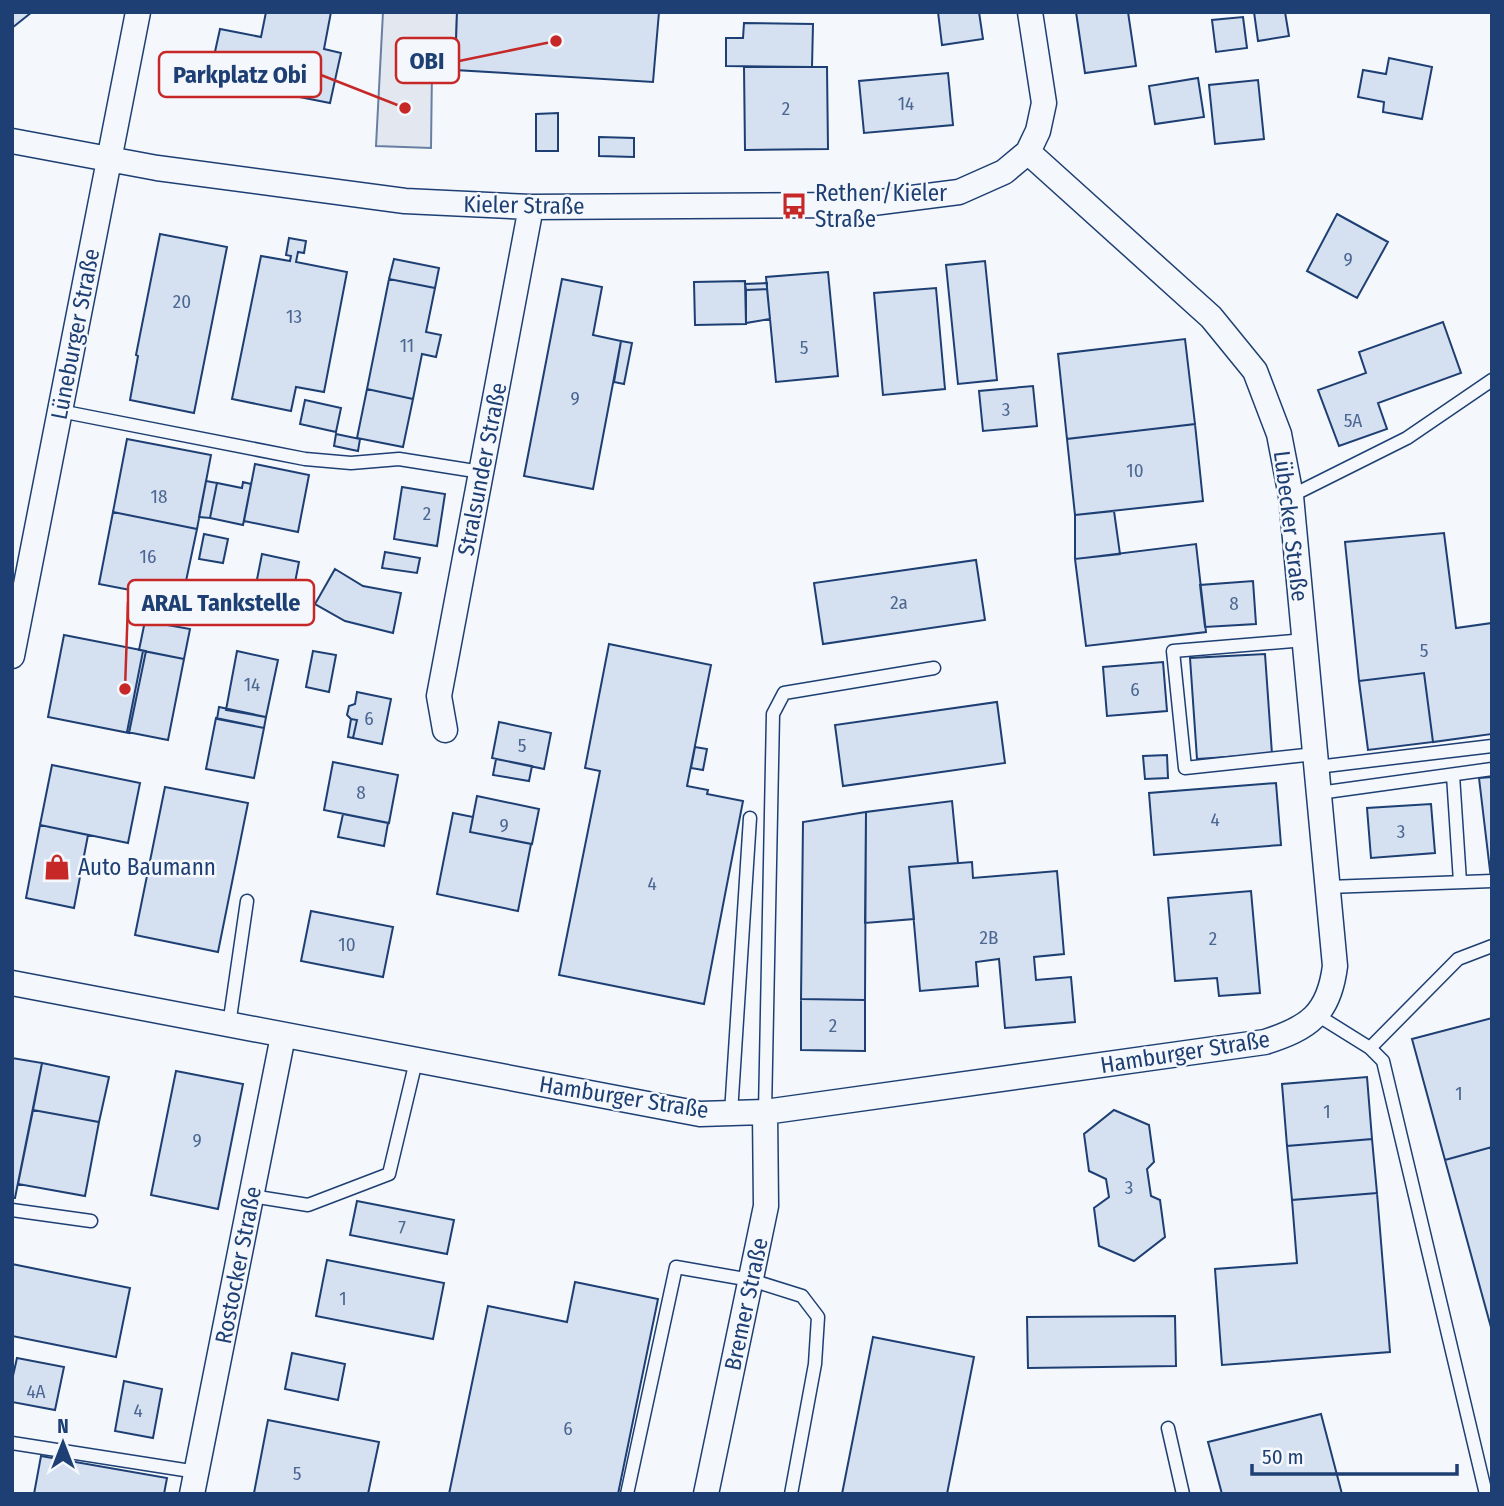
<svg xmlns="http://www.w3.org/2000/svg" width="1504" height="1506" font-family="'Fira Sans Condensed',sans-serif">
  <style>
    .parking { fill: #e3e8f0; stroke: #687fa3; stroke-width: 2 }
    .building { fill: #d5e0f0; stroke: #1d3f73; stroke-width: 2 }
    .lines { fill: none; stroke-linecap: round; stroke-linejoin: round }
    .service-casing { stroke: #1d3f73; stroke-width: 15 }
    .minor-casing { stroke: #1d3f73; stroke-width: 27 }
    .service { stroke: #f4f7fb; stroke-width: 12 }
    .minor { stroke: #f4f7fb; stroke-width: 24 }
    .labels { text-anchor: middle; stroke-width: 5; stroke-linejoin: round; paint-order: stroke }
    .number-label { font-size: 19px; fill: #4b6792 }
    .poi-label { font-size: 23px; fill: #1d3f73; stroke: #f4f7fb; text-anchor: start }
    .street-label { font-size: 23px; fill: #1d3f73; stroke: #f4f7fb }
    .leader { fill: none; stroke: #c62828; stroke-width: 2.5 }
    .callout-dot { fill: #c62828; stroke: #f4f7fb; stroke-width: 2.5 }
    .callout { fill: #f4f7fb; stroke: #c62828; stroke-width: 2.5 }
    .callout-label { font-size: 24px; text-anchor: middle; font-weight: bold; fill: #1d3f73 }
  </style>
  <rect width="100%" height="100%" fill="#f4f7fb"/>
  <path class="parking" d="M383,12H457L455,70L432,69L431,148L376,146Z"/>
  <path class="building" d="M12,12H32L12,28Z
    M266,12H331L324,49L341,53L330,103L209,79L220,29L261,37Z
    M457,12H659L653,82L455,70Z
    M938,12H979L983,39L942,45Z
    M1076,12H1128L1136,66L1085,73Z
    M1254,12H1285L1289,36L1258,41Z
    M1243,17L1247,48L1216,52L1212,20Z
    M744,23L813,24L812,67L726,66V38H743Z
    M1389,58L1432,67L1422,119L1383,112L1384,102L1358,97L1363,70L1386,74Z
    M744,67H827L828,149L745,150Z
    M948,73L953,125L864,133L859,81Z
    M1198,78L1204,117L1155,124L1149,86Z
    M1258,80L1264,139L1215,144L1209,85Z
    M558,113V151H536V114Z
    M599,137L634,138V157L599,156Z
    M1337,214L1388,242L1357,298L1307,271Z
    M160,234L227,247L194,413L130,400L138,356L136,355Z
    M289,238L306,241L304,253L298,252L296,262L347,272L324,392L296,387L291,411L232,399L261,256L290,261L291,256L286,255Z
    M394,259L439,268L435,288L389,279Z
    M985,261L997,380L958,384L946,265Z
    M828,272L838,376L776,382L766,277Z
    M389,279L435,288L426,332L441,335L436,357L422,354L413,399L367,389Z
    M562,279L602,287L593,335L621,341L593,489L524,476Z
    M745,281L746,324L695,325L694,282Z
    M767,283V289L746,290L745,284Z
    M936,288L945,389L883,395L874,293Z
    M767,289L770,319L746,323V290Z
    M1443,322L1461,373L1378,403L1387,429L1339,446L1318,390L1366,373L1359,352Z
    M1185,339L1195,424L1067,439L1058,354Z
    M621,341L632,343L624,384L614,382Z
    M1033,386L1037,426L983,431L979,391Z
    M367,389L413,399L403,447L357,438Z
    M305,400L341,408L336,432L300,424Z
    M1195,424L1203,501L1075,515L1067,439Z
    M336,434L360,439L358,451L334,446Z
    M127,439L211,455L197,529L113,512Z
    M255,464L309,475L298,532L244,521Z
    M206,481L217,483L210,518L199,517Z
    M243,482L251,484L243,525L210,518L217,483L242,488Z
    M402,487L445,494L437,546L394,539Z
    M1114,511L1120,554L1075,559V515Z
    M113,512L197,529L182,600L99,584Z
    M1444,533L1456,628L1492,623V734L1433,742L1424,673L1359,681L1345,542Z
    M204,534L228,539L223,563L199,559Z
    M1196,544L1206,632L1086,646L1075,559Z
    M385,552L420,558L417,573L382,568Z
    M262,554L299,562L288,618L251,610Z
    M976,560L985,620L823,644L814,583Z
    M335,569L363,586L401,593L393,633L345,621L315,604Z
    M1253,581L1256,624L1205,627L1200,585Z
    M145,621L190,629L184,659L139,650Z
    M64,635L146,651L129,733L48,717Z
    M609,644L711,665L687,786L708,790L707,794L743,801L704,1004L559,975L600,771L585,768Z
    M143,651L184,659L168,740L127,732Z
    M237,651L278,660L266,717L226,710Z
    M313,651L336,655L329,692L306,687Z
    M1265,654L1272,754L1197,759L1190,658Z
    M1163,662L1167,711L1107,716L1103,667Z
    M1424,673L1433,742L1368,750L1359,681Z
    M357,692L391,699L382,744L353,738L357,720L351,719L347,715L349,706L355,704Z
    M997,702L1005,763L843,786L835,725Z
    M219,707L266,717L264,728L217,719Z
    M216,718L264,728L254,778L206,769Z
    M351,719L357,720L353,738L348,737Z
    M499,722L551,733L544,769L492,758Z
    M695,747L707,749L703,770L691,768Z
    M1167,755L1168,778L1145,779L1143,756Z
    M496,759L532,766L529,781L493,775Z
    M333,762L398,775L389,823L324,810Z
    M52,765L140,783L128,843L40,825Z
    M1492,777V879H1491L1479,778Z
    M1276,783L1281,845L1154,855L1149,793Z
    M165,787L248,803L218,952L135,935Z
    M477,796L539,809L532,844L470,832Z
    M952,801L958,863L909,867L914,919L865,923L866,812Z
    M1431,804L1435,853L1371,858L1367,808Z
    M866,812L865,1000L801,999L803,822Z
    M453,813L473,817L470,832L531,844L518,911L437,894Z
    M343,814L388,823L384,846L338,837Z
    M40,825L88,835L74,908L26,898Z
    M972,862L973,878L1057,871L1064,954L1034,957L1036,980L1071,977L1075,1022L1005,1028L999,959L976,962L978,986L920,991L909,867Z
    M1251,891L1260,993L1219,996L1217,978L1175,981L1168,898Z
    M311,911L393,927L383,977L301,961Z
    M801,999L865,1000V1051L801,1050Z
    M1492,1018V1147L1445,1160L1412,1039Z
    M12,1058L42,1063L15,1198H12Z
    M42,1063L109,1077L99,1122L33,1110Z
    M176,1071L243,1084L218,1209L151,1195Z
    M1367,1077L1372,1139L1287,1146L1282,1084Z
    M33,1110L99,1122L85,1196L18,1184Z
    M1114,1110L1149,1125L1154,1162L1147,1169L1151,1196L1160,1200L1165,1237L1134,1261L1099,1246L1094,1208L1109,1197L1106,1179L1089,1171L1084,1134Z
    M1372,1139L1377,1193L1292,1200L1287,1146Z
    M1492,1147V1331L1445,1160Z
    M1377,1193L1390,1352L1222,1365L1215,1269L1297,1263L1292,1200Z
    M357,1201L454,1220L447,1254L350,1235Z
    M327,1260L444,1283L433,1339L316,1316Z
    M12,1264L130,1288L116,1357L12,1336Z
    M575,1282L658,1299L618,1494H449L488,1306L567,1322Z
    M1175,1316L1176,1366L1028,1368L1027,1317Z
    M873,1337L974,1357L947,1494H842Z
    M292,1353L345,1364L338,1400L285,1389Z
    M17,1358L64,1367L55,1410L12,1402V1380Z
    M124,1381L162,1389L153,1438L115,1431Z
    M1321,1414L1342,1494H1222L1208,1442Z
    M268,1420L379,1442L368,1494L254,1493Z
    M41,1456L167,1478L164,1494H34Z"/>
  <g class="lines">
    <g class="service-casing">
      <path id="service" d="M60,411L305,459L351,463L399,459L481,472
        M1291,496L1407,438L1492,380
        M1305,640L1173,651L1185,768L1315,754
        M1317,767L1492,746
        M1453,775L1460,882
        M1319,793L1492,769
        M1328,887L1492,881
        M1317,1015L1370,1048L1383,1061L1486,1494
        M229,1025L247,901
        M1370,1048L1458,959L1492,946
        M765,1112L773,714L784,693L934,668
        M731,1113L750,818
        M252,1196L308,1205L389,1174L416,1061
        M12,1210L91,1221
        M1168,1428L1183,1494
        M12,1443L197,1472
        M627,1494L676,1267L751,1280L802,1296L818,1317L815,1364L791,1494"/>
    </g>
    <g class="minor-casing">
      <path id="minor" d="M12,141L157,168L405,201L531,207L857,205L959,192L1004,172L1028,152L1038,131L1044,103L1030,12
        M12,656L138,12
        M445,730L439,696L531,207
        M12,983L700,1114L765,1112L1265,1042C1309,1028 1329,1014 1335,966L1291,496L1279,434L1255,371L1211,317L1028,152
        M192,1494L283,1036
        M706,1494L766,1206L765,1112"/>
    </g>
    <use href="#service" class="service"/>
    <use href="#minor" class="minor"/>
  </g>
  <defs>
    <g id="bus-bare" transform="scale(2.1)"><path d="M-5-6H5V4H4V6H2V4H-2V6H-4V4H-5ZM-3.5-4V0h7V-4ZM-3.5 1.2v1.5H-2V1.2ZM2 1.2v1.5H3.5V1.2Z" fill="#c62828" stroke="#f4f7fb" stroke-width="2.5" paint-order="stroke"/></g>
    <g id="shop-bare" transform="scale(2.1)"><path d="M-5-2.5h2.3a2.7 3.5 0 0 1 5.4 0H5L5.5 6h-11ZM-1.5-2.5h3a1.5 2.3 0 0 0-3 0Z" fill="#c62828" stroke="#f4f7fb" stroke-width="2.5" paint-order="stroke"/></g>
  </defs>
  <g fill-rule="evenodd">
    <use href="#bus-bare" x="794" y="206"/>
    <use href="#shop-bare" x="57" y="867"/>
  </g>
  <g class="labels">
    <g class="number-label">
      <text x="906" y="110">14</text>
      <text x="786" y="115">2</text>
      <text x="1348" y="266">9</text>
      <text x="182" y="308">20</text>
      <text x="294" y="323">13</text>
      <text x="407" y="352">11</text>
      <text x="804" y="354">5</text>
      <text x="575" y="405">9</text>
      <text x="1006" y="416">3</text>
      <text x="1353" y="427">5A</text>
      <text x="1135" y="477">10</text>
      <text x="159" y="503">18</text>
      <text x="427" y="520">2</text>
      <text x="148" y="563">16</text>
      <text x="899" y="609">2a</text>
      <text x="1234" y="610">8</text>
      <text x="1424" y="657">5</text>
      <text x="252" y="691">14</text>
      <text x="1135" y="696">6</text>
      <text x="369" y="725">6</text>
      <text x="522" y="752">5</text>
      <text x="361" y="799">8</text>
      <text x="1215" y="826">4</text>
      <text x="504" y="832">9</text>
      <text x="1401" y="838">3</text>
      <text x="652" y="890">4</text>
      <text x="989" y="944">2B</text>
      <text x="1213" y="945">2</text>
      <text x="347" y="951">10</text>
      <text x="833" y="1032">2</text>
      <text x="1459" y="1100">1</text>
      <text x="1327" y="1118">1</text>
      <text x="197" y="1147">9</text>
      <text x="1129" y="1194">3</text>
      <text x="402" y="1234">7</text>
      <text x="343" y="1305">1</text>
      <text x="36" y="1398">4A</text>
      <text x="138" y="1417">4</text>
      <text x="568" y="1435">6</text>
      <text x="297" y="1480">5</text>
    </g>
    <g class="poi-label">
      <text x="815" y="201">Rethen/Kieler<tspan x="815" dy="26">Straße</tspan></text>
      <text x="78" y="875">Auto Baumann</text>
    </g>
    <g class="street-label">
      <text transform="translate(524 205) rotate(1)" y="8">Kieler Straße</text>
      <text transform="translate(75 334) rotate(-79)" y="8">Lüneburger Straße</text>
      <text transform="translate(482 469) rotate(-79)" y="8">Stralsunder Straße</text>
      <text transform="translate(1291 526) rotate(83)" y="8">Lübecker Straße</text>
      <text transform="translate(1185 1052) rotate(-9)" y="8">Hamburger Straße</text>
      <text transform="translate(624 1097) rotate(9)" y="8">Hamburger Straße</text>
      <text transform="translate(238 1265) rotate(-79)" y="8">Rostocker Straße</text>
      <text transform="translate(746 1304) rotate(-78)" y="8">Bremer Straße</text>
    </g>
  </g>
  <path class="leader" d="M556 41L459 61M405 108L321 75M125 689L128 602"/>
  <g class="callout-dot">
    <circle cx="556" cy="41" r="7"/>
    <circle cx="405" cy="108" r="7"/>
    <circle cx="125" cy="689" r="7"/>
  </g>
  <g class="callout">
    <rect x="396" y="38" width="63" height="45" rx="7"/>
    <rect x="159" y="52" width="162" height="45" rx="7"/>
    <rect x="128" y="580" width="186" height="45" rx="7"/>
  </g>
  <g class="callout-label">
    <text x="427" y="69">OBI</text>
    <text x="240" y="83">Parkplatz Obi</text>
    <text x="221" y="611">ARAL Tankstelle</text>
  </g>
  <rect width="1504" height="1506" fill="none" stroke="#1d3f73" stroke-width="28"/>
  <g transform="translate(63 1443)" stroke="#f4f7fb" stroke-width="5" paint-order="stroke">
  <path d="M0-5L12 26L0 18L-12 26Z" fill="#1d3f73"/>
  <text y="-10" font-size="19" font-weight="bold" text-anchor="middle" fill="#1d3f73">N</text>
  </g>
  <path d="M1252 1464v10h205v-10" fill="none" stroke="#1d3f73" stroke-width="3.5"/>
  <text x="1262" y="1464" font-size="21" fill="#1d3f73" stroke="#f4f7fb" stroke-width="5" paint-order="stroke">50 m</text>
</svg>
